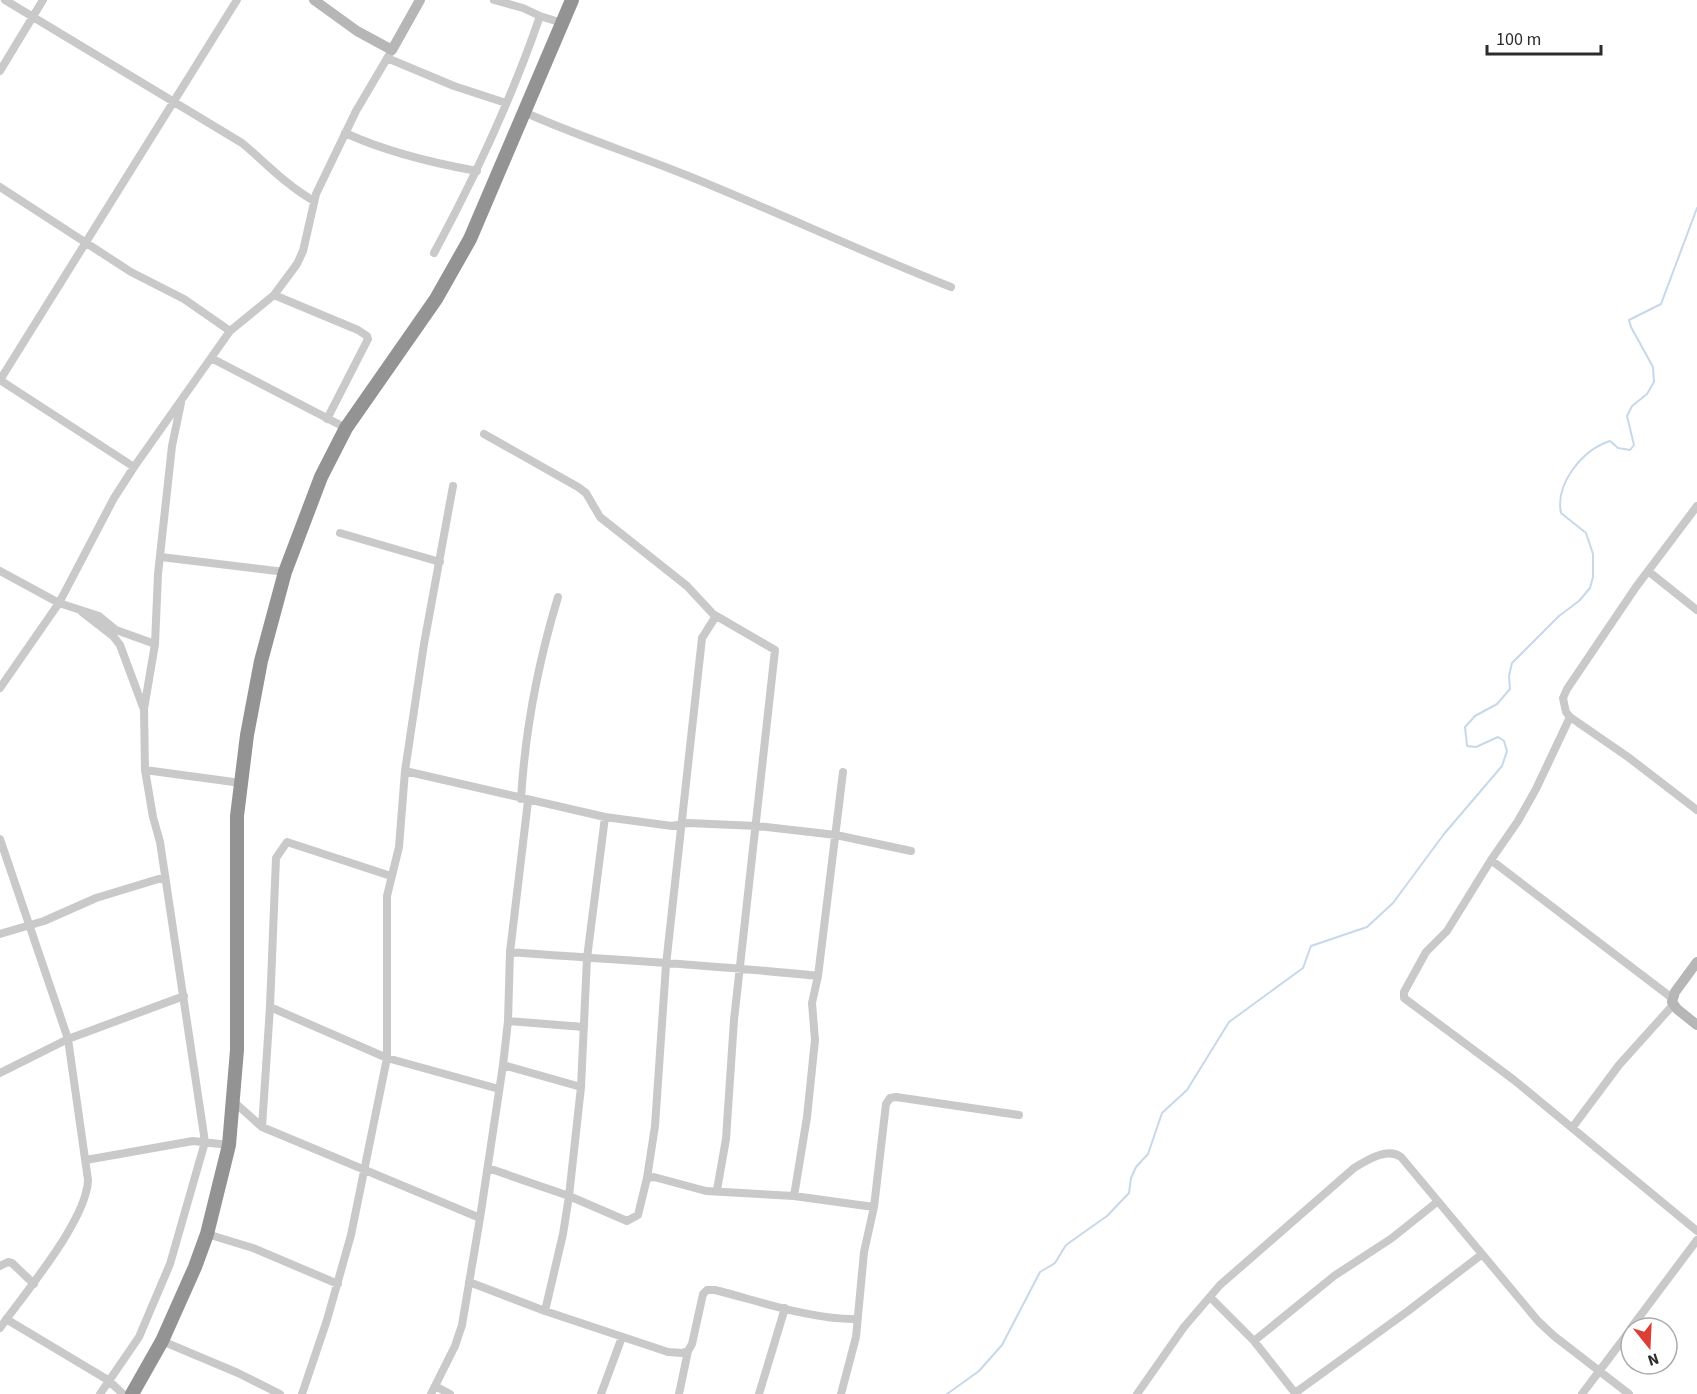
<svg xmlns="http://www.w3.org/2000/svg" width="1697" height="1394" font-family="'Source Sans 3',sans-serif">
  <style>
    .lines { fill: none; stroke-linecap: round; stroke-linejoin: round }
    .stream { stroke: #c7d8e9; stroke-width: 2 }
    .street { stroke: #c9c9c9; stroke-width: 8 }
    .secondary { stroke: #b6b6b6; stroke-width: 10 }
    .highway { stroke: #939393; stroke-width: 14 }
  </style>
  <rect width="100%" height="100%" fill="#fff"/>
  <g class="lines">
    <path class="stream" d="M947,1394L979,1371L1002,1345L1040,1272L1055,1263L1066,1245L1107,1216L1129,1193L1131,1178L1136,1167L1148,1154L1162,1113L1187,1090L1229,1022L1303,968L1311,946L1367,927L1393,903L1444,834L1502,766L1507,751L1504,741L1498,737L1476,747L1467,746L1465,727L1475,716L1497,704L1510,689L1509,676L1512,663L1559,616L1579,601L1590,588L1593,577V554L1586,533L1561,513C1555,484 1582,450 1610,441L1618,448L1630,450L1634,445L1627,416L1632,406L1647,394L1654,382L1653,367L1631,327L1629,320L1661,304L1697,208"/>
    <path class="street" d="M5,0L242,143C266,163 287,186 314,201
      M494,0L523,8L540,16
      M387,58L454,86L506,103
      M0,71L43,0
      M524,112C577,136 632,153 686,175C775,211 862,252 951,287
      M345,133C387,152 432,163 477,171
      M0,187L131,272L184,299L230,331
      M434,253C475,177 512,98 540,16L562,23
      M274,295L358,330L367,336L368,339L327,419
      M211,358L346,428
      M484,434L578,487L586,493L600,517L687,586L713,614L775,650L734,1020L726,1139L717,1190
      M134,467L0,380L237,0
      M1697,506L1636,587L1567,689L1563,698L1564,703L1566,712L1570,717L1628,757L1697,810
      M340,533L440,562
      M161,557L285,572
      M0,571L59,603L99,616L116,630L155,644
      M1648,571L1697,610
      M82,612L113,636L120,645L143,707
      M0,688L59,603L114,498L134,467L230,331L274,295L297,264L303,251L316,194L356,111L392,50
      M1570,717L1536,789L1518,821L1491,860L1447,931L1426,952L1404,992V998L1514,1080L1697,1231
      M145,770L241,783
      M405,771L605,817L672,826L688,823L757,826L836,835L911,851
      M521,799C525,731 538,663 558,597
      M0,839L68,1039L88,1180C87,1220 24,1294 0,1328
      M1491,860L1672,998
      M0,934L44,921L96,898L165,877
      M510,952C613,960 716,965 818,976
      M270,1007L387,1058L499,1089
      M508,1021L584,1027
      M503,1065L581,1087
      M0,1073L68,1039L184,996
      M234,1102L262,1127L480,1218
      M262,1127L270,1007L276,858L287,842L391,876
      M1572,1128L1619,1065L1673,1005
      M86,1160L193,1141L229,1145
      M488,1168L569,1196L627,1221L638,1215L647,1178L654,1177L706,1191L794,1196L874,1207
      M647,1178L655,1126L666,965L702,638L716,616
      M794,1196L807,1117L815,1040L812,1003L818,976L843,772
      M207,1234L253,1248L338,1284
      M0,1266L8,1262L12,1263L34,1284
      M469,1282L545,1311L668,1352L682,1353L688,1351L692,1344L703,1294L707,1290H715C759,1301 812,1320 857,1319
      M1210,1297L1254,1341L1295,1393L1408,1311L1481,1255
      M545,1311L563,1234L569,1196L581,1087L587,958L605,817
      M6,1319L108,1380L123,1394
      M1631,1328L1697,1240
      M162,1341L238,1373L280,1394
      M1254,1341L1334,1276L1392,1238L1437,1202
      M435,1386L450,1394
      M100,1394L139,1337L170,1264L205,1142L160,842L153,817L145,770L144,709L155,644L158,574L172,446L181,403
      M302,1394L327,1320L351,1235L387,1058V896L399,847L405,771L424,644L453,486
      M431,1394L455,1346L462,1325L480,1218L503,1065L508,1021L510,952L528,801
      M601,1394L622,1337
      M679,1394L688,1351
      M759,1394L785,1308
      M841,1394L856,1337L864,1252L874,1207L886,1104L890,1098L896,1097L1019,1115
      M1137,1394L1184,1327L1220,1285L1354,1168C1367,1160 1387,1147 1401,1157L1538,1321L1554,1336L1629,1394
      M1582,1394L1631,1329"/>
    <path class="secondary" d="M314,0L357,31L392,50L420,0
      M1697,962L1675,992L1672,1002L1677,1009L1697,1025"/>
    <path class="highway" d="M132,1394L162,1341L195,1267L207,1234L229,1145L237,1050V816L247,735L261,661L285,572L321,477L346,428L436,299L470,239L572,0"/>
  </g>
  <g transform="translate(1649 1346) rotate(162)"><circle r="28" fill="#ffffff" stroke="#ababab" stroke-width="1.5"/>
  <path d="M0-4.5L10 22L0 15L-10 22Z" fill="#dc3d35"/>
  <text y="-9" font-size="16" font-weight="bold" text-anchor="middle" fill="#2c2c2c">N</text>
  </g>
  <path d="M1487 45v9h114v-9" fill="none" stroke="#2c2c2c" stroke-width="3"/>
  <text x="1496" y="45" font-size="18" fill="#2c2c2c" stroke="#ffffff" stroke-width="4.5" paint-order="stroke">100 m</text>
</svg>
